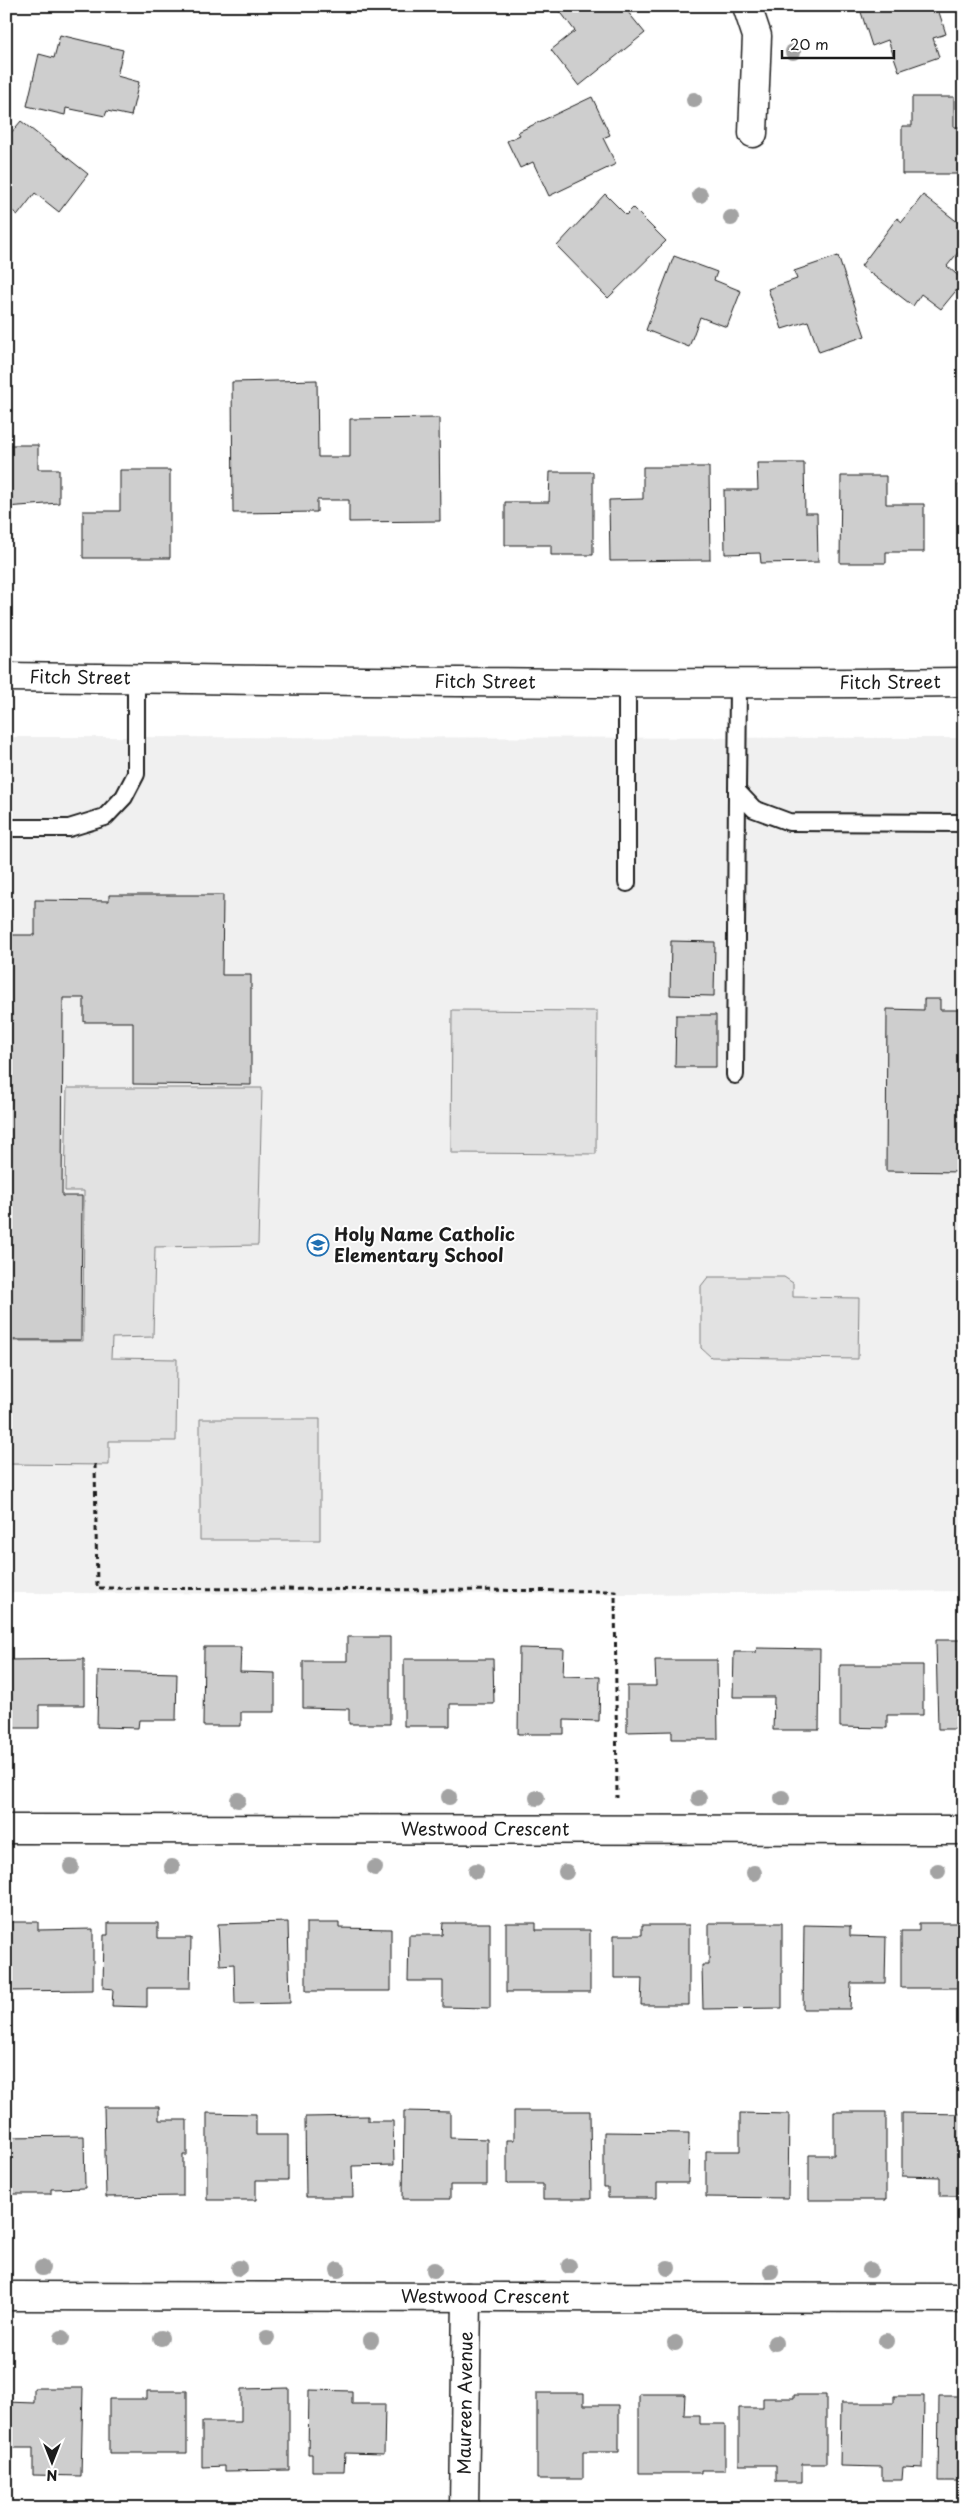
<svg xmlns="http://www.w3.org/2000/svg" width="970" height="2514" font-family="'Playpen Sans',sans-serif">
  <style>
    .built { fill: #f0f0f0 }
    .green { fill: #e2e2e2; stroke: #7f7f7f }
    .building { fill: #cecece; stroke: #1c1c1c }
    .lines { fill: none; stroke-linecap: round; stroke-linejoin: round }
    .lane-casing { stroke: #1c1c1c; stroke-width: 20 }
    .street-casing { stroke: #1c1c1c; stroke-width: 31 }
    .secondary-casing { stroke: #1c1c1c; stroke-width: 31 }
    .path { stroke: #1c1c1c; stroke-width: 3; stroke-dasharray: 5 4; stroke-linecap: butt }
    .lane { stroke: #fff; stroke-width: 16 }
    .street { stroke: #fff; stroke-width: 28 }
    .secondary { stroke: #fff; stroke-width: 28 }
    .tree { fill: #a3a3a3 }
    .labels { text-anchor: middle; stroke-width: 4; stroke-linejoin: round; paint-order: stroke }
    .street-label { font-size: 18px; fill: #1c1c1c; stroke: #fff }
    .poi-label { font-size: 18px; font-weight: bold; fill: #1c1c1c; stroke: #fff; text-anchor: start }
  </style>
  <rect width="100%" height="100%" fill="#fff"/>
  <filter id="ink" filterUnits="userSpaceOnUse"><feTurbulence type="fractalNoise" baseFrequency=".02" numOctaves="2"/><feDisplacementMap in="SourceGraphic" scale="10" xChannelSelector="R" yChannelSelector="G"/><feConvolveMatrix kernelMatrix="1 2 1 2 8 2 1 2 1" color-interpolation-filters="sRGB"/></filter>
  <g filter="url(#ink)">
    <path class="built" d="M6,737L964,738V1591L635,1594L6,1593Z"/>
    <path class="green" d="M452,1010L597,1011L596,1154L451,1153Z
      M67,1088H262L258,1245L155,1247L153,1337L112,1338L111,1358L177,1359L176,1441H109V1465L6,1464V1341H83L84,1191H65Z
      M708,1277H784L793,1283V1297L859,1298L858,1359L711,1357L701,1348V1286Z
      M200,1419H320V1540H200Z"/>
    <path class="building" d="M556,6H623L645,33L579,86L551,50L575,31Z
      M859,6H937L946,34L933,38L939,57L899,71L888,40L872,46Z
      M60,35L123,50L117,76L139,82L131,116L107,111L105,116L66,108L65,115L27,106L39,54L54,58Z
      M592,97L610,135L603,138L616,164L549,196L533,162L520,168L507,141L520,135L518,132Z
      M912,97H954V127H964V174H902V126H912Z
      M21,121L88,174L59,212L35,193L18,215L6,206V139Z
      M605,194L626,215L633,208L666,241L608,298L557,246Z
      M923,195L964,227V245L947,266L964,281L941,309L921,294L913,306L861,266L897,218L902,222Z
      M674,256L717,272L714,280L741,291L727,327L700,317L689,347L646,330Z
      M838,256L865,336L819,352L808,321L782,329L768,289L797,279L794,271Z
      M317,380L318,457H350V419L439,418L440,521L349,522V500H317V512L233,513L232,382Z
      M6,445H38V469H59V503L6,507Z
      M757,463H804L805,513H817L818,562L761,563L760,553L725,554L724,490H758Z
      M643,467H709L710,560L610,561L609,500L643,499Z
      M120,470H170V558H83V511H120Z
      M550,472H593V555H551V545H505V502H549Z
      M841,476H886V504H924V552H886V563H840Z
      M958,485H964V551H958Z
      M109,895H223L222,975H251V1085L133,1084V1022H84V998H63L62,1196H82L81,1340H6V935H35V900L109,901Z
      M671,941L715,942L714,996L670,995Z
      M924,999H940V1010H964V1172L886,1171L887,1009L924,1010Z
      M676,1015H716V1067H675Z
      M347,1637H390V1724H349V1709L303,1708V1661H347Z
      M936,1640H964V1729H938Z
      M204,1647H241L240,1672L275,1673V1712H241V1726H203Z
      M519,1648L564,1649L563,1676L600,1677L599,1721L564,1720V1734H518Z
      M757,1648L820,1649L819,1730H773L774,1697H733L734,1652H756Z
      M84,1659V1705H39V1728H6V1660Z
      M404,1659H493L494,1704H450V1726H404Z
      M655,1660H717L718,1739H672V1731L627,1732V1686H656Z
      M840,1665H923V1715H887V1728L840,1727Z
      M98,1671L177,1673L176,1720H139L138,1728L97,1727Z
      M8,1922H38V1930L93,1929V1990L8,1991Z
      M288,1922L290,2003L235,2004L234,1964L220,1965L218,1924Z
      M108,1923H158V1938H191L190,1988H147V2007L112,2006L113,1989L103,1988L104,1935H108Z
      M306,1923H339V1928L391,1929V1991H306Z
      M443,1923H490V2008L443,2007V1981H408L409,1935H442Z
      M506,1923H536V1930H590V1992H506Z
      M709,1923H782V2008L703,2009L702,1965H709Z
      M919,1923H964V1988H901V1931H919Z
      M642,1925H689V2005H641L642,1978H614V1935H642Z
      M804,1925L850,1926V1936L886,1937L885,1983H851L850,2009H803Z
      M104,2107H159V2120H187V2155H183V2196L106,2197Z
      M404,2111L450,2112V2138L487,2139V2185H450V2199H403Z
      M514,2111H590L591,2199H543V2184H507V2140H514Z
      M834,2112H886V2200H809V2155H834Z
      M207,2113L256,2114V2135H288V2180H256V2200H207Z
      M740,2113L789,2114L788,2198L706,2197V2151H740Z
      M902,2113L964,2114V2196H940V2177L902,2176Z
      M368,2116V2121H393L394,2165L352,2166L353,2197H306L305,2117Z
      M604,2132L689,2133L688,2183H657V2198H608V2187H604Z
      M84,2136L85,2188L51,2189V2194H7L6,2137Z
      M34,2388H83L81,2476L33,2475V2448H6V2402L34,2403Z
      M289,2388V2470L225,2471V2466L202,2467V2422H241V2389Z
      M309,2390L352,2391V2404H385L384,2454L345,2453L344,2471H312V2454H308Z
      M147,2391H187V2453H109V2399H147Z
      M537,2393H584V2405H619V2452H583V2479H537Z
      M639,2394H685L684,2415H700V2424H725V2470H701V2473H639Z
      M794,2395H826V2464H802V2482H776V2465H739V2408H763V2398H794Z
      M894,2396H924L923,2468L903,2467L902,2480H882V2467L840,2466L841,2403H894Z
      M939,2396H964V2481H938Z"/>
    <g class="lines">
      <g class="lane-casing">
        <path id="lane" d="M627,683V883
          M738,685L737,791L754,809L789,822L964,823
          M6,828H69L105,817L124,797L136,774V678
          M735,1075L737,791"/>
      </g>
      <g class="street-casing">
        <g id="street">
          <path d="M747,6L757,36L753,133"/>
          <path id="s1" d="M6,1829L964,1830"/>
          <path id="s2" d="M6,2296L964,2298"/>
          <path id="s3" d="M464,2508L467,2297"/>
        </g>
      </g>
      <g class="secondary-casing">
        <g id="secondary">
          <path id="s4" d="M6,677C325,680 645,686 964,682"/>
        </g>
      </g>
      <path class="path" d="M95,1464L97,1588L615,1591L617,1798"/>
      <use href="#lane" class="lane"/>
      <use href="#street" class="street"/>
      <use href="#secondary" class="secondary"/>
    </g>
    <g class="tree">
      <circle cx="793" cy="52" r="8"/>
      <circle cx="694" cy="100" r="8"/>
      <circle cx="700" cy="195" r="8"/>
      <circle cx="731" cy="218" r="8"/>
      <circle cx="449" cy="1797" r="8"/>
      <circle cx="537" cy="1798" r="8"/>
      <circle cx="699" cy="1798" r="8"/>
      <circle cx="782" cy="1798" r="8"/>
      <circle cx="238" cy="1800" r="8"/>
      <circle cx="71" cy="1867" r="8"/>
      <circle cx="172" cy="1867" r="8"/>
      <circle cx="375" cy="1868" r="8"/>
      <circle cx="476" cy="1871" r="8"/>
      <circle cx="938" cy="1871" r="8"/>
      <circle cx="566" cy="1872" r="8"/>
      <circle cx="754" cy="1873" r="8"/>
      <circle cx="569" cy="2266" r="8"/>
      <circle cx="42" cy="2268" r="8"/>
      <circle cx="239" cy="2268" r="8"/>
      <circle cx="668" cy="2268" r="8"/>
      <circle cx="338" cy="2270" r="8"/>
      <circle cx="434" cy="2270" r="8"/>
      <circle cx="870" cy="2270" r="8"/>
      <circle cx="771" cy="2271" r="8"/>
      <circle cx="62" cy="2338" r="8"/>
      <circle cx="161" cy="2338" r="8"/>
      <circle cx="267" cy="2338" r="8"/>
      <circle cx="371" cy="2340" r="8"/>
      <circle cx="886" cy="2341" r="8"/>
      <circle cx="675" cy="2343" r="8"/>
      <circle cx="775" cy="2343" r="8"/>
    </g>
  </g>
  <defs>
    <g id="school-ring" transform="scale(1.125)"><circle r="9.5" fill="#fff" stroke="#1f6fb2" stroke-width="1.5"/><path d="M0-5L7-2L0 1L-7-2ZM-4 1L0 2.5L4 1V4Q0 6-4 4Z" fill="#1f6fb2"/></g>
  </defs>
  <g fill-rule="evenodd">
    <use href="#school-ring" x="318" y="1245"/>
  </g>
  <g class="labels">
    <g class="street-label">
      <text dy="6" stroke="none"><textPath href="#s4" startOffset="74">Fitch Street</textPath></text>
      <text dy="6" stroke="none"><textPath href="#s4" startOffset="479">Fitch Street</textPath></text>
      <text dy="6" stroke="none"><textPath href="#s4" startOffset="884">Fitch Street</textPath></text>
      <text dy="6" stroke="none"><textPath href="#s1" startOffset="479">Westwood Crescent</textPath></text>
      <text dy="6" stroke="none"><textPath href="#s2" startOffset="479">Westwood Crescent</textPath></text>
      <text dy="6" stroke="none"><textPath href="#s3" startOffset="105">Maureen Avenue</textPath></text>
    </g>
    <g class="poi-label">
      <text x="334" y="1241">Holy Name Catholic<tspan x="334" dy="21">Elementary School</tspan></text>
    </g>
  </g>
  <rect width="970" height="2514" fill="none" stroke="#fff" stroke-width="25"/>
  <rect x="12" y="12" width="945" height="2489" fill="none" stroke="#1c1c1c" stroke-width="2" filter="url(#ink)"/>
  <g transform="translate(52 2462) rotate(180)" stroke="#ffffff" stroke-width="4" paint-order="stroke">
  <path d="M0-4L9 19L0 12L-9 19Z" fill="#1c1c1c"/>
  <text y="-8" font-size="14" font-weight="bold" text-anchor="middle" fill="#1c1c1c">N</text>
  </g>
  <path d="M782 50v8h112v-8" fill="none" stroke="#1c1c1c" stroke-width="2.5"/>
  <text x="790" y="50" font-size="15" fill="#1c1c1c" stroke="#ffffff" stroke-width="4" paint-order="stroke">20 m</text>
</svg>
